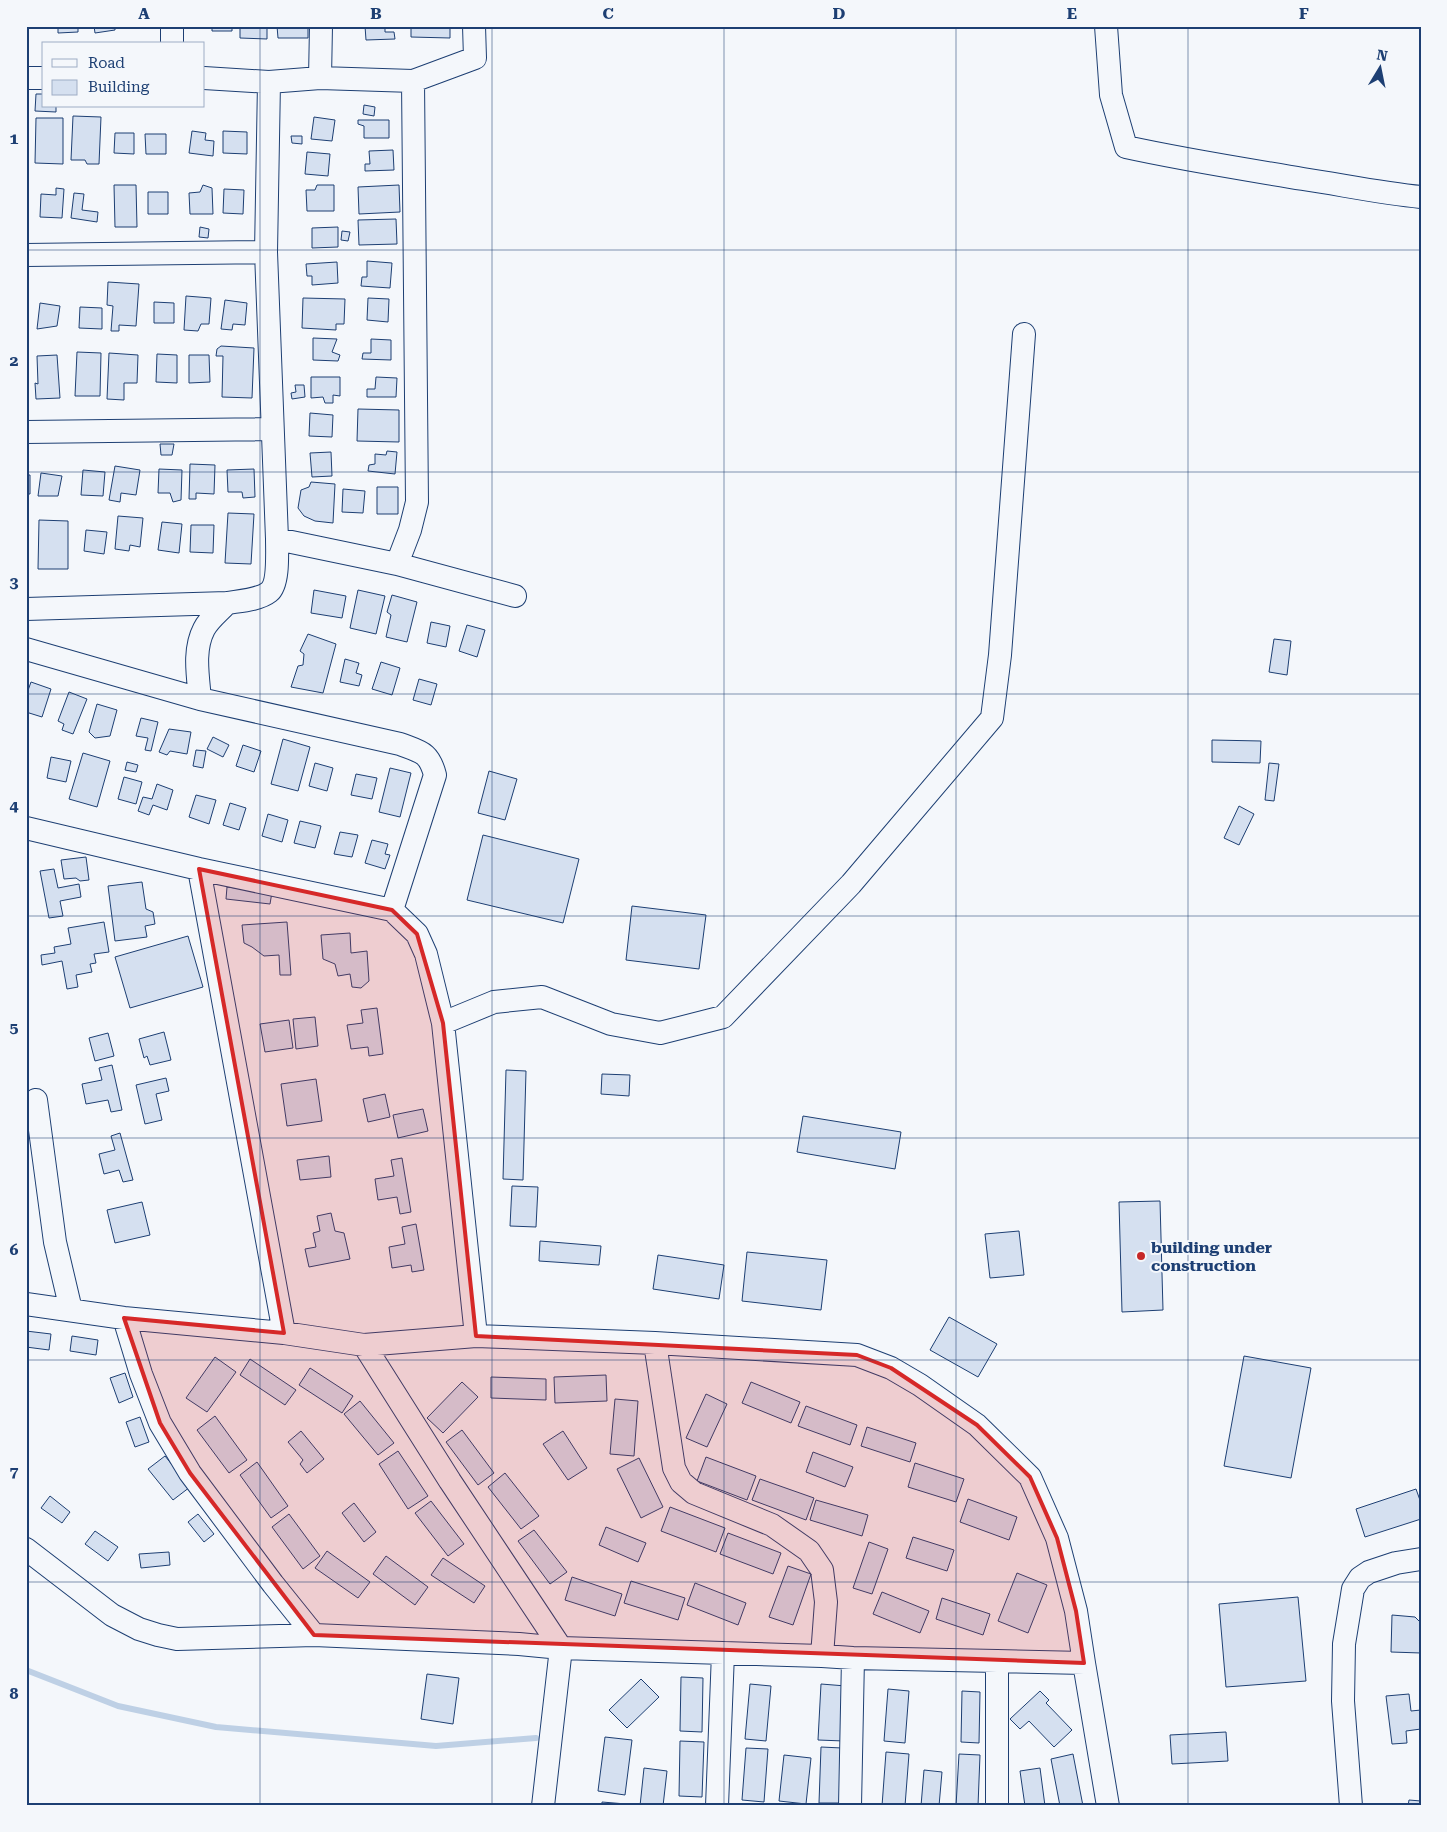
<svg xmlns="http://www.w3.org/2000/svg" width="1447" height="1832" font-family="'Roboto Serif',serif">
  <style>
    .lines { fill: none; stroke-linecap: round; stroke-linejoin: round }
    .stream { stroke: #bed0e5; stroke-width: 6 }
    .building { fill: #d5e0f0; stroke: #1d3f73 }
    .minor-casing { stroke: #1d3f73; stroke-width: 24 }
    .minor { stroke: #f4f7fb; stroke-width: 22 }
    .marked { fill: #d62828; fill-opacity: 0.2; stroke: #d62828; stroke-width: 4; stroke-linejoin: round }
    .grid { fill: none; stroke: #1d3f73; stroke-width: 1; stroke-opacity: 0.55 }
    .poi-dot { fill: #c62828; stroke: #f4f7fb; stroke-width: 2 }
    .labels { text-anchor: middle; stroke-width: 4; stroke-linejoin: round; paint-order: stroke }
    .poi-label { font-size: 16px; font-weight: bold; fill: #1d3f73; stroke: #f4f7fb; text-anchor: start }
    .neatline { fill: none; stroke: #1d3f73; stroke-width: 2 }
    .grid-label { font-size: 16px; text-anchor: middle; font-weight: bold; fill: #1d3f73 }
  </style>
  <rect width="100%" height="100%" fill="#f4f7fb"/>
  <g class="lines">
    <path class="stream" d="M26,1670L118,1706L216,1727L436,1746L536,1738"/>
  </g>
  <path class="building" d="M58,26H78V32L58,33Z
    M94,26H115V30L95,33Z
    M212,26H232V31H212Z
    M240,26H267V39L240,38Z
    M277,26H308V38H278Z
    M365,26H385V32H394L395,39L366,40Z
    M411,26H450V38L411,37Z
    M36,94H44V106H56V112L35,111Z
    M364,105L375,107L374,116L363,114Z
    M73,116L101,117L99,164H87L85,160H71Z
    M314,117L335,120L332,141L311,139Z
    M36,118H63V164L35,163Z
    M358,120H389V138H364V126L358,124Z
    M192,131L206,133L205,140L214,141L213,156L189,153Z
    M223,131L247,132V154L223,153Z
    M115,133H134V154L114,153Z
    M145,134H166V154H146Z
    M291,136H302V144L292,143Z
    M393,150L394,170L365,171V164H370L369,151Z
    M307,152L330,154L328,176L305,174Z
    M114,185H136L137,227H115Z
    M203,185L212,188L213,214H190L189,193L200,192Z
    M317,185H334V211H307L306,190H315Z
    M399,185L400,212L359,214L358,187Z
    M56,188L64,189L62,218L40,217L41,194L56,195Z
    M224,189L244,190L243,214L223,213Z
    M148,192H168V214H148Z
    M74,193L84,194L82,210L98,212L97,222L71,218Z
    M396,219L397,244L359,245L358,220Z
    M200,227L209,229L208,238L199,237Z
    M338,227V247L312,248V228Z
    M342,231L350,232L348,241L341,240Z
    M367,261L392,263L390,288L361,286L362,277H367Z
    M337,262L338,283L312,285V276H307L306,264Z
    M108,282L139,284L136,326L119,325V331H111L113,306L107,305Z
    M186,296L211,298L209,324H201L198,331L184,330Z
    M303,298L345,299L344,324H336V330L302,328Z
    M368,298L389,299L388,322L367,320Z
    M225,300L247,303L245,325L233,324L232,330L221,329Z
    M154,302L174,303V323H154Z
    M40,303L60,306L57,326L37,329Z
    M80,307L102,308V329L79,328Z
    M313,338L337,339L332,352L340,355L338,361L313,360Z
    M371,339L391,340V360L362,359L363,353H371Z
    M221,346L254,348L252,398L222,397L223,356H216L217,349Z
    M77,352L101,353L100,396H75Z
    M109,353L138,355L137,383H124V400L107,399Z
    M157,354L177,355V383L156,382Z
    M57,355L60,398L36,399L35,383L38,384L37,356Z
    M189,355H209L210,382L189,383Z
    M311,377H340V396L333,395V403H325L323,397L311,398Z
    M376,377L397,378L396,397H367V389H375Z
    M295,385H304L305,397L292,399L291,393L296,392Z
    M358,409L399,410V442L357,441Z
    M310,413L333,415L332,437L309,436Z
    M160,444H174L172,455H161Z
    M387,451L397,452L395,474L368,471L369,465L375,464V454L386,455Z
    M331,452L332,476L312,477L310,453Z
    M190,464L215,465L214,494L196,493V499H189Z
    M115,466L140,470L136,495L121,493L120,502L109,500Z
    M159,469L182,470L181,500L173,502L170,493H158Z
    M254,469L255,497L243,498L242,492H228L227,470Z
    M83,470L105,472L103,496L81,495Z
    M41,473L62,476L58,496H38Z
    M26,475H30V494H26Z
    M311,482L335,484L333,523L315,521L304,516L298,508L301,490L309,487Z
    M377,487H398V514H377Z
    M343,489L365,491L363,513L342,512Z
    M228,513L254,514L251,564L225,563Z
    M118,516L143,518L140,547L130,545L129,551L115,549Z
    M39,520L68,521V569H38Z
    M162,522L182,524L179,553L158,550Z
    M191,525H214L213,553L190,552Z
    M86,530L107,532L104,554L84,551Z
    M314,590L346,596L342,618L311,613Z
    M358,590L385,596L376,634L350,628Z
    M392,595L417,602L407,642L386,637L391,615L387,612Z
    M431,622L450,626L446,647L427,643Z
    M467,625L485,630L477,657L459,651Z
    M308,634L336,644L323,693L291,687L298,666L303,665L304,654L300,651Z
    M1274,639L1291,641L1287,675L1269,672Z
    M345,659L359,663L356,673L362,675L359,686L340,682Z
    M381,662L400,668L392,695L372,689Z
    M419,679L437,684L431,705L413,700Z
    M31,682L51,689L42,717L26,712V696Z
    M69,692L87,699L73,734L62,730L64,724L58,721Z
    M97,704L117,710L110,736L95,738L89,732Z
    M141,718L158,722L151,751L145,750L148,738L136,736Z
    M169,729L191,732L187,754L170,751L167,755L159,752Z
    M213,737L229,745L223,757L207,749Z
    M283,739L310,747L298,791L271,784Z
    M1212,740L1261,741L1260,763L1212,762Z
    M243,745L261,751L254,772L236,766Z
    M196,750L206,751L203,768L193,766Z
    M83,753L110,761L97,807L69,799Z
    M51,757L71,761L66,782L47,778Z
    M127,762L138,765L136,772L125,770Z
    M315,763L333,768L327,791L309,786Z
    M1269,763L1279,764L1274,801L1265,800Z
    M390,768L411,773L400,817L379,812Z
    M489,771L517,779L505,820L478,813Z
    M356,774L377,778L372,799L351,795Z
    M124,777L142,782L136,804L118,799Z
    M157,784L173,790L167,810L153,805L149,815L138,811L143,797L152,799Z
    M196,795L216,800L209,824L189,817Z
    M230,803L246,808L239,830L223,825Z
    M1239,806L1254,814L1239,845L1224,838Z
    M268,814L288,820L282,842L262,836Z
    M300,821L321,826L315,848L294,843Z
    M340,832L358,835L352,857L334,854Z
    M483,835L579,859L563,923L467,900Z
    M372,840L388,844L385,854L390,855L385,869L365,863Z
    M86,857L89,880L80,881L76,878L64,879L61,860Z
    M54,869L58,888L79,884L81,897L60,901L63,916L49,918L40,871Z
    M142,882L146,909L153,912L155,924L145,926L147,937L115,941L108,886Z
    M227,887L272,892L270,904L226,899Z
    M632,906L706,915L699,969L626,960Z
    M104,922L109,952L94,954L96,963L90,964L92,972L76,975L78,987L67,989L62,961L42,965L41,955L55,953L54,947L71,944L68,928Z
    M287,922L291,975H280L279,955L264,956L252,947L244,943L242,925Z
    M350,933L351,953L367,951L369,981L361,988L352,987L350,974L338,976L335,964L323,959L321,935Z
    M188,936L203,987L130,1008L115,957Z
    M377,1008L383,1054L369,1056L368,1047L351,1049L347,1025L363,1023L361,1010Z
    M315,1017L318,1046L296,1049L293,1019Z
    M289,1020L293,1048L265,1052L260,1024Z
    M164,1032L171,1060L150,1065L147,1056L144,1058L139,1039Z
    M108,1033L114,1056L95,1061L89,1038Z
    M112,1065L122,1110L111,1112L108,1100L86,1104L82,1084L102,1080L99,1068Z
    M506,1070L526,1071L523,1180L503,1179Z
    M602,1074L630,1075L629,1096L601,1094Z
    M166,1078L169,1091L156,1094L162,1120L145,1124L136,1085Z
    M316,1079L322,1121L287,1126L281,1084Z
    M385,1094L390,1117L368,1122L363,1099Z
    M423,1109L428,1131L398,1138L393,1115Z
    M803,1116L901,1132L895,1169L797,1152Z
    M120,1133L133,1180L123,1182L119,1170L104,1174L99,1154L115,1150L111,1136Z
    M329,1156L331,1177L300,1180L297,1160Z
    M402,1158L411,1212L400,1214L397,1197L378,1200L375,1179L394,1176L391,1160Z
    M512,1186L538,1187L536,1227L510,1226Z
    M1160,1201L1163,1310L1122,1312L1119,1202Z
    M142,1202L150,1235L115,1243L107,1210Z
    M331,1213L335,1231L344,1233L350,1259L309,1267L305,1249L316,1247L313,1233L320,1231L317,1216Z
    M416,1224L424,1270L412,1272L411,1265L392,1268L389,1247L405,1244L402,1227Z
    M1019,1231L1024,1275L990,1278L985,1234Z
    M540,1241L601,1246L599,1265L539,1261Z
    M747,1252L827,1260L821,1310L742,1301Z
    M658,1255L724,1265L719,1299L653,1289Z
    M949,1317L997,1344L978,1377L930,1350Z
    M26,1331L51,1334L49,1350L26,1347Z
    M72,1336L98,1340L96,1355L70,1351Z
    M1244,1356L1311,1368L1291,1478L1224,1466Z
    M215,1357L236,1372L207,1412L186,1398Z
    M250,1359L296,1390L285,1405L240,1375Z
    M310,1368L353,1396L342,1413L299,1385Z
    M125,1373L133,1397L119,1403L110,1378Z
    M606,1375L607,1401L555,1403L554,1377Z
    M491,1377L546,1379V1400L491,1398Z
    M462,1382L478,1397L443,1433L427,1418Z
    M751,1382L800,1402L791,1423L742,1403Z
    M706,1394L727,1404L707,1447L686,1438Z
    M615,1399L638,1401L634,1456L610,1454Z
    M360,1401L394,1443L378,1455L344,1414Z
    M806,1406L857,1425L850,1445L798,1426Z
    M215,1416L247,1460L229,1473L197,1430Z
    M140,1417L149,1442L135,1447L126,1422Z
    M867,1427L916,1443L910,1462L861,1446Z
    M462,1430L494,1473L478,1485L446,1442Z
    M301,1431L324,1459L307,1473L300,1464L303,1460L288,1442Z
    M563,1431L587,1468L568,1480L543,1444Z
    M398,1451L428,1496L408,1509L379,1464Z
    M813,1452L853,1467L845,1487L806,1472Z
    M165,1456L190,1487L173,1500L148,1469Z
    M706,1457L756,1476L747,1500L697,1481Z
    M639,1458L663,1507L641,1518L617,1469Z
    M257,1462L288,1506L271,1518L240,1475Z
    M915,1463L964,1479L956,1502L908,1487Z
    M505,1473L539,1516L521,1529L488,1487Z
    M760,1479L814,1498L806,1520L752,1500Z
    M1416,1489L1421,1503V1519L1365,1537L1356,1509Z
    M50,1496L70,1512L62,1523L41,1508Z
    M968,1499L1017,1517L1009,1540L960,1522Z
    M816,1500L868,1515L862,1536L810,1520Z
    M431,1501L464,1544L448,1556L415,1513Z
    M354,1503L376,1532L364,1542L342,1513Z
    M670,1507L725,1528L716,1552L661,1531Z
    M198,1514L214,1534L204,1542L188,1522Z
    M289,1514L320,1556L303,1569L272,1527Z
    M606,1527L646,1543L638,1562L599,1545Z
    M534,1530L567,1572L550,1584L518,1541Z
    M95,1531L118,1547L108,1561L85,1544Z
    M728,1533L781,1553L773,1574L720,1554Z
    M913,1537L954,1550L947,1571L906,1558Z
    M869,1542L888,1549L872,1594L853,1588Z
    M327,1551L370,1582L358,1598L315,1568Z
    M169,1552L170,1565L141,1568L139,1554Z
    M386,1556L428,1587L415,1605L373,1574Z
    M443,1558L485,1586L474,1603L431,1575Z
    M788,1566L811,1574L793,1625L769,1617Z
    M1017,1573L1047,1585L1028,1633L998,1621Z
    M572,1577L622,1594L615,1616L565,1600Z
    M631,1581L685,1598L678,1620L624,1603Z
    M695,1583L746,1603L738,1625L687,1605Z
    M882,1592L929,1611L920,1633L873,1614Z
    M1298,1597L1306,1681L1226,1687L1219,1604Z
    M942,1598L990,1614L983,1635L936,1619Z
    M1392,1615L1415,1617L1421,1623V1653L1391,1652Z
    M427,1674L459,1678L453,1724L421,1719Z
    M681,1677L703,1678L702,1732L680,1731Z
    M641,1679L659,1697L627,1728L609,1710Z
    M750,1684L771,1686L766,1741L745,1739Z
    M821,1684L846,1686L844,1741L818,1740Z
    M888,1689L909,1691L905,1743L884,1741Z
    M962,1691L980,1692L979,1743L961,1742Z
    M1040,1691L1049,1700L1046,1703L1072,1730L1054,1747L1029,1721L1020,1729L1010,1719Z
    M1409,1694L1411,1711L1421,1710V1729L1406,1731L1407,1743L1392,1744L1386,1696Z
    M1226,1732L1228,1761L1172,1764L1170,1735Z
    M605,1737L632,1740L625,1795L598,1791Z
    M680,1741L704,1742L702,1797L679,1796Z
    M821,1747L842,1748L840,1803H819Z
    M746,1748L768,1749L764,1802L742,1800Z
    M886,1752L909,1754L905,1806H882Z
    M959,1754L980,1755L978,1806H956Z
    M1073,1754L1083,1806H1060L1051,1759Z
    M784,1755L811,1758L806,1804L779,1801Z
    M644,1768L667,1771L663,1806H640Z
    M1040,1768L1045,1806H1025L1020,1771Z
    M924,1770L942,1772L939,1806H921Z
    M1409,1800L1421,1801V1806H1408Z
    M602,1802L626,1804L625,1806H602Z"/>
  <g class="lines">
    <g class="minor-casing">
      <path id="minor" d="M172,26V44
        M1106,26L1111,95L1126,147C1185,160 1244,169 1303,179C1343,185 1381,193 1421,197
        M26,78H44
        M204,78L269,82L320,78L413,81L475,58L474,26
        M320,78L321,26
        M26,255L266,252
        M26,432L272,429
        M277,539L397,564L515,596
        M397,564L410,530L417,502L413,81
        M26,609L227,603C239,601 259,600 269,592C279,584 277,552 277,539L266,252L269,82
        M26,649L200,699L400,744C421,752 429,752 435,775L392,910
        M200,699C198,676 193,650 204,629C209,619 220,611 227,603
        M26,828L199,869L392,910L417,934L426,954L443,1023L476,1336
        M199,869L284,1333
        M443,1023L494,1002L542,997L611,1024L660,1033L723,1017L851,884L992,718L1000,655L1024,334
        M36,1100L55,1242L71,1310
        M26,1304L124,1318L284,1333L364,1345L476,1336L655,1343L857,1355L891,1368L920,1385L977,1425L1030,1477L1057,1538L1076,1611L1084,1663L1108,1806
        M124,1318L141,1374L160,1423L190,1473L273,1584L314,1635
        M655,1343L674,1468L681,1482L694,1493L772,1525L809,1551L822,1570L826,1602L822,1656
        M364,1345L450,1481L561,1648L543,1806
        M26,1549L112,1615L139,1629L158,1635L177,1639L314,1635L519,1644L561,1648L822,1656L853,1658L997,1661
        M717,1806L723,1653
        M850,1806L853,1658
        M997,1806V1661L1084,1663
        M1351,1806L1343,1701L1344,1644L1353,1589L1360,1578L1369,1572L1396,1563L1421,1559"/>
    </g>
    <use href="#minor" class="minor"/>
  </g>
  <path class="marked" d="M199,869L392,910L417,934L443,1023L476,1336L857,1355L891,1368L977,1425L1030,1477L1057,1538L1076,1611L1084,1663L314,1635L190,1473L160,1423L124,1318L284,1333Z"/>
  <path class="grid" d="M260,26V1806M492,26V1806M724,26V1806M956,26V1806M1188,26V1806M26,250H1421M26,472H1421M26,694H1421M26,916H1421M26,1138H1421M26,1360H1421M26,1582H1421"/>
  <circle class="poi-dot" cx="1141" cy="1256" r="5"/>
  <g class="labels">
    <g class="poi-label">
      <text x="1151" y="1253">building under<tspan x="1151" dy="18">construction</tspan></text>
    </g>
  </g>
  <rect width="1447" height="1832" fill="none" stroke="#f4f7fb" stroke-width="55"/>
  <rect x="42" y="42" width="162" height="65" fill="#f4f7fb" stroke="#9eadc5"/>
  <rect x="52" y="59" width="25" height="8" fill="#f4f7fb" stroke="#9eadc5"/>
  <text x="88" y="68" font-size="15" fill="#1d3f73">Road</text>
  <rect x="52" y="80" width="25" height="15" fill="#d5e0f0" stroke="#9eadc5"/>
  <text x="88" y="92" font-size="15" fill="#1d3f73">Building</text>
  <g transform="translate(1380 68) rotate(10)" stroke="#f4f7fb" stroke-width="4" paint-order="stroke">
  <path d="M0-4L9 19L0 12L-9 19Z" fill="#1d3f73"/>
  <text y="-8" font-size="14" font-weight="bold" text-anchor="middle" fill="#1d3f73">N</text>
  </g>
  <rect x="28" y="28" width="1392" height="1776" class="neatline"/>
  <g class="grid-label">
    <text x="144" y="19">A</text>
    <text x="376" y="19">B</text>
    <text x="608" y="19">C</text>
    <text x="839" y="19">D</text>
    <text x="1072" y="19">E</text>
    <text x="1304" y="19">F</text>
    <text x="14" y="144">1</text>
    <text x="14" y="366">2</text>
    <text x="14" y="588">3</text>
    <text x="14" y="811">4</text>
    <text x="14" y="1033">5</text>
    <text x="14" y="1255">6</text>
    <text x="14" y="1477">7</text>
    <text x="14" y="1699">8</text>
  </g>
</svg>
